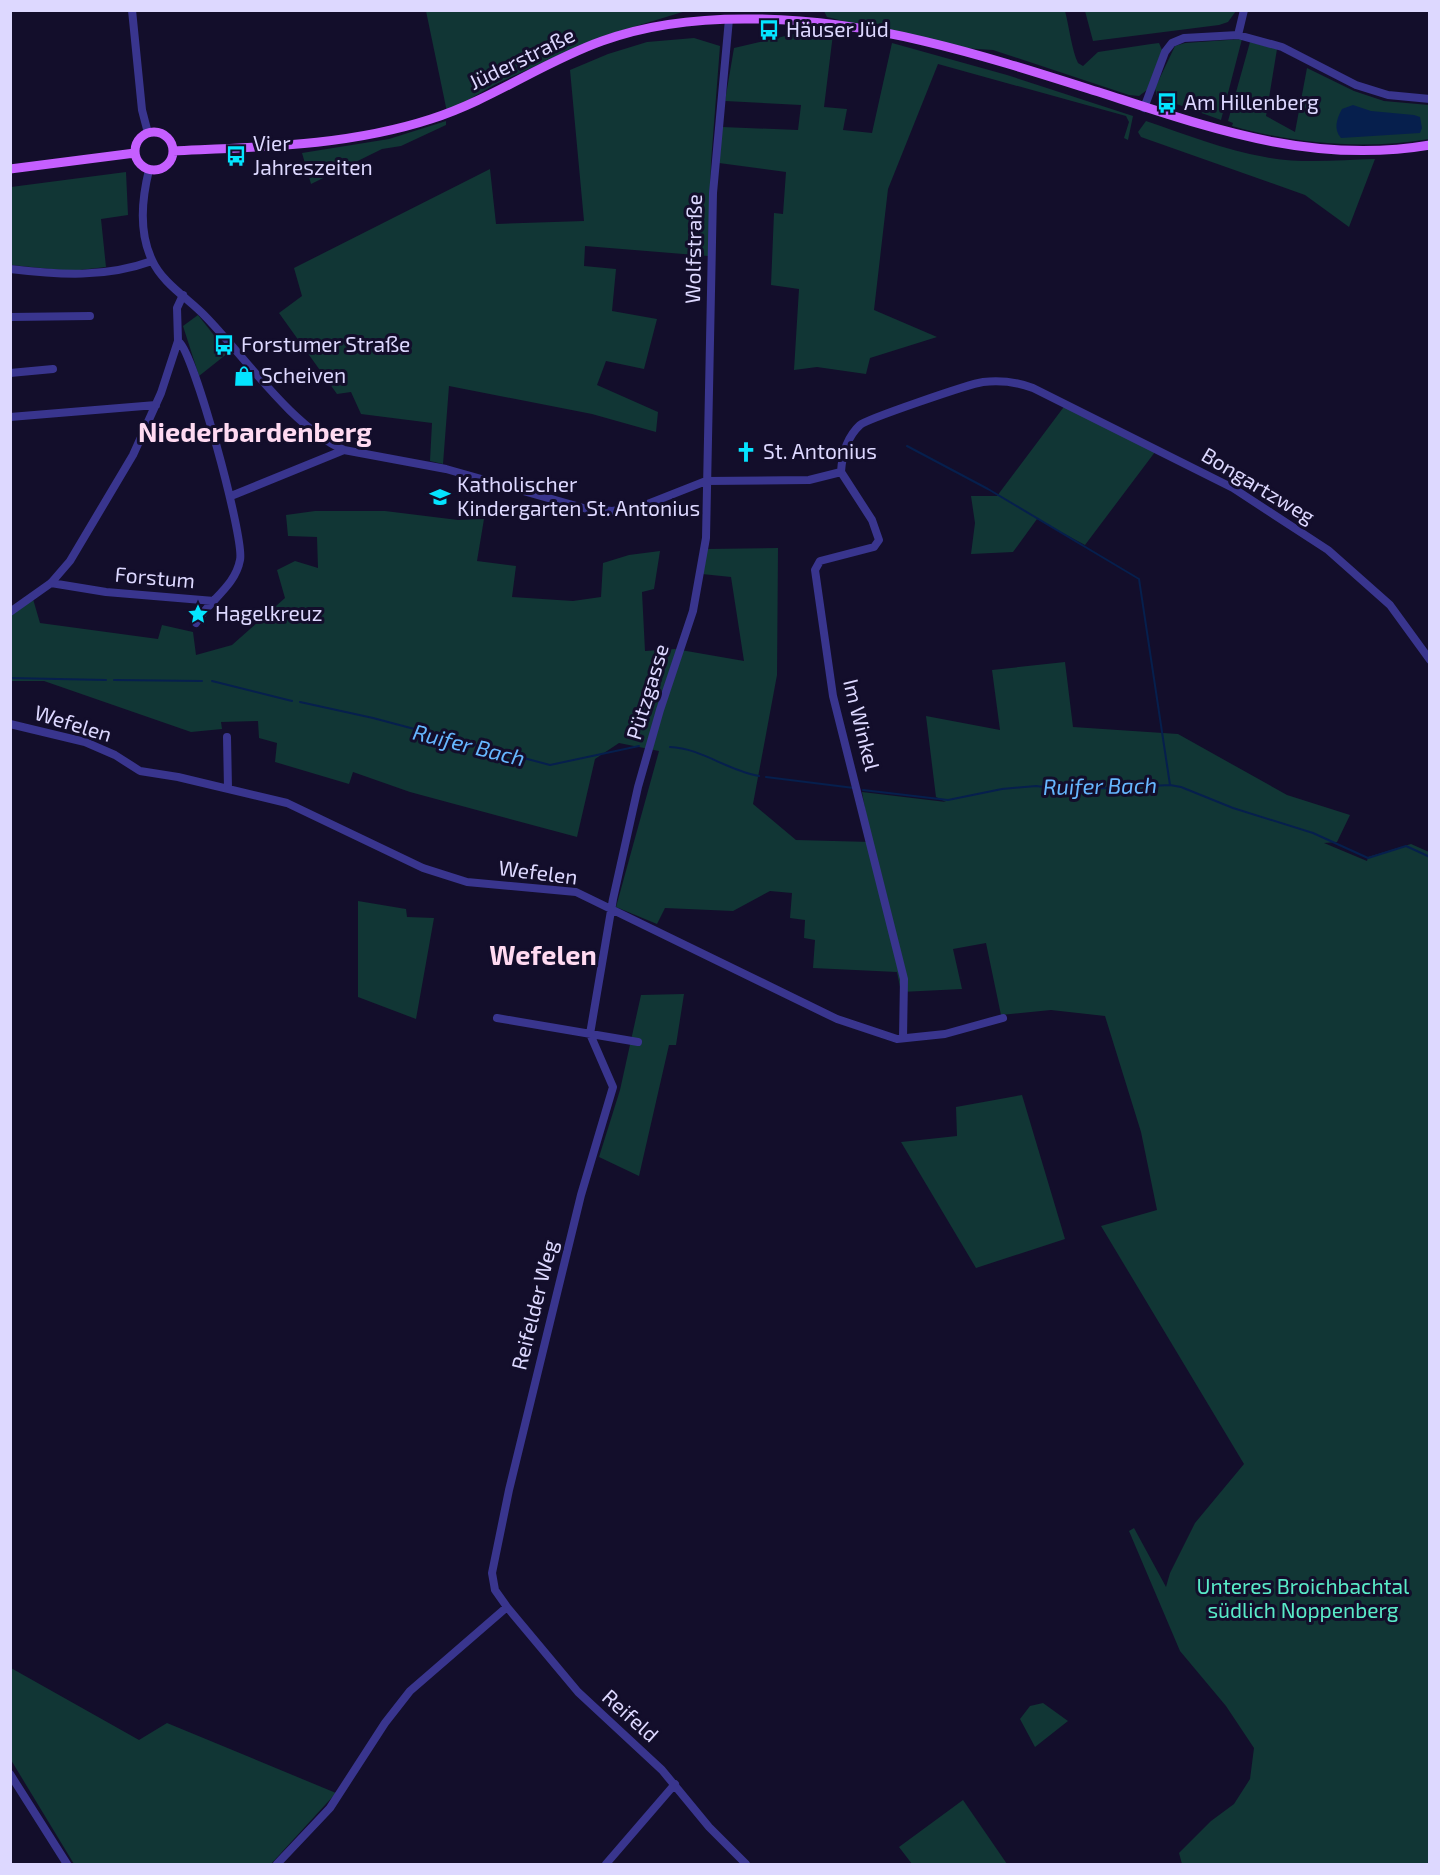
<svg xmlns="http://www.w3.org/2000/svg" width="1440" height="1875" font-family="'Exo 2',sans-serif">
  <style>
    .green { fill: #113635 }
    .water { fill: #061f4d }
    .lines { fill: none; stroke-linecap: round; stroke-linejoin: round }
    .stream { stroke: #061f4d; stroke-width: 2 }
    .minor { stroke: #39358e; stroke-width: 8 }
    .major { stroke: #c55fff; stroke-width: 9 }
    .labels { text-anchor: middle; stroke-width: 6; stroke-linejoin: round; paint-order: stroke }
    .poi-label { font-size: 21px; fill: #ddd8ff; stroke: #130e2b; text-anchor: start }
    .street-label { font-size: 21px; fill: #ddd8ff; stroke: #130e2b }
    .park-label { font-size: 21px; fill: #59ebc8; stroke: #130e2b }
    .water-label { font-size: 22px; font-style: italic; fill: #66b7ff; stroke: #130e2b }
    .district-label { font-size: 27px; font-weight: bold; fill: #ffdaf1; stroke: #130e2b }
  </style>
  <rect width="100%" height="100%" fill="#130e2b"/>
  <path class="green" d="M426,11H686L600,37L496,84L447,112Z
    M824,11H1065C1069,26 1072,51 1078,63L1083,66L1098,52L1151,44L1159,43L1162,50L1147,90L1139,96L1129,95L993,50L962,48L916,39L827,17Z
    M1085,11V10L1236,11L1228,22L1219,25L1093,41Z
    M798,33L833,34L824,107L847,109L843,130L872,133L892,43L1007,75L1133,116L1128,140L1124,138L1129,122L1126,116L938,64L888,189L874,310L937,337L870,358L866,374L817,367L794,370L799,289L771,285L774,213L783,214L786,172L719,163L722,127L798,130L801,105L725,101L734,48Z
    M694,38L720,46L711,162L708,256L585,246L584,266L616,269L612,311L657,319L644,369L606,361L597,385L658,412L656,432L592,414L449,386L443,464L430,461L432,423L361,414L351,392L337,394L279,313L302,296L294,268L490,169L496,224L584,221L570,70L608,54L647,42Z
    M1242,39L1221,120L1157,97L1155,88L1175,46L1185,43Z
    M1250,42L1277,49L1266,116L1295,132L1307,68L1354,91L1384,101L1429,105V139C1363,150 1297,144 1232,126L1233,123L1228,121Z
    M446,121V125L401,146L382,149L311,184L302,153L389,139Z
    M1146,121C1185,134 1224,150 1265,157C1300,164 1339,160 1375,159L1349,227L1305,195L1141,137L1138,132Z
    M126,172L128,215L101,219L106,267L71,271L11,265V187Z
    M198,315L228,353L199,376L183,326Z
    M1066,404L1155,452L1085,545L1037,519L1013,552L971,554L975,523L971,496H997Z
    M315,511H385L458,520L484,519L477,561L516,566L512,597L573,601L601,597L603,563L629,555L660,551L654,589L642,592L645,651L675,649L744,661L731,577L702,574L707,549L778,548L777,675L753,804L796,840L871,842L862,792L946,802L936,797L926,716L1000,730L992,670L1065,662L1073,727L1178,734L1287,795L1350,815L1337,842L1324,843L1367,861L1368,857L1411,844L1429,852V1864H1182L1179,1853L1211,1821L1234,1804L1250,1779L1254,1748L1226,1706L1180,1651L1129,1531L1134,1528L1166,1587L1170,1573L1195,1523L1244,1464L1101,1226L1157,1210L1141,1132L1105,1016L1051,1010L1001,1015L986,943L953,949L962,989L901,992L897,972L813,968L815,940L804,938L805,920L790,918L792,893L770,891L733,911L665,908L657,924L616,907L659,751L619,743L595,759L577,837L410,792L353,772L349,784L275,762L277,743L259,738L258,721L221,722L222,729L191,732L44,681H11L10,615L33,599L40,623L158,639L162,625L193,632L196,655L232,645L285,598L277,570L295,561L318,568L317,537L288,536L286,515Z
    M358,901L406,909L407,917L434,918L416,1019L358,997Z
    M684,994L676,1045H669L639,1176L599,1157L620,1090L641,995Z
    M1022,1095L1065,1239L976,1268L901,1142L957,1136L956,1107Z
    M11,1668L139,1740L167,1723L336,1793L271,1864H74L11,1760Z
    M1043,1703L1068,1721L1035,1747L1020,1719L1030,1706Z
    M963,1800L1007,1864H912L899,1847Z"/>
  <path class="water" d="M1353,105L1371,111L1414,115L1420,117L1422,128L1420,133L1341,138C1333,129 1337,118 1342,109Z"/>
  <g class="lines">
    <path class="stream" d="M907,446L988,489L1139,579L1170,785
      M10,678L106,680
      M114,680L202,681
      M212,681L292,701
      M300,702L373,718L550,765L639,746
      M670,747C701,748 728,771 759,776
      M766,777L854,788
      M863,790L948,800L1002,789L1036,786L1066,790L1170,785L1181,787L1233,808L1313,833L1368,858L1406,846L1430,857"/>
    <path class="minor" d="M132,10L142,110L148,133
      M729,19L713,193L706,538L693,611L660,710L638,787L613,899L590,1034L613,1087L581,1195L509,1490L492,1573L495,1590L507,1607L578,1692L662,1770L709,1827L746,1864
      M1238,35L1244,10
      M1144,108L1165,52L1172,43L1184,38L1238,35L1282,47L1356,85L1388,95L1430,99
      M149,170C142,198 139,233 152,260C162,283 189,299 206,317C246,358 291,426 344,450L446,469L587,509L612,511L640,507L706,481L809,480L841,472
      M10,269C60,275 105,278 152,261
      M10,317L90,316
      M178,341C193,349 245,539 240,560C235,587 209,600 196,623
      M10,373L53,369
      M10,417L156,405
      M841,472C842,455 847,437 860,425C867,419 969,384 983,382C1000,380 1017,382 1033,388L1233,488L1328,550L1390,605L1430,660
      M841,472L872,520L879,540L874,547L820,561L815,570L833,696L904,979L903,1038
      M231,496L344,450
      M51,583L106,592L214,601
      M10,612L51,583L70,561L133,455L161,393L178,341L177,308L183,295
      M10,724L85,742L115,755L140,771L178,777L287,803L423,868L467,882L576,892L837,1019L897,1039L945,1034L1003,1018
      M227,737L228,788
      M497,1018L638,1042
      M10,1774L67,1864
      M277,1864L330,1808L385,1723L410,1691L507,1607
      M606,1864L675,1784"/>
    <path class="major" d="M135 151a19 19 0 1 1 38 0a19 19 0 1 1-38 0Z
      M173,151C260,147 348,146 431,119C491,100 543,62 602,41C651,23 705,18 757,19C877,20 991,58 1105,94C1213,129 1314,165 1430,145
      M10,169L135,153"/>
  </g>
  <defs>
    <g id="bus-bare" transform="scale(1.62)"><path d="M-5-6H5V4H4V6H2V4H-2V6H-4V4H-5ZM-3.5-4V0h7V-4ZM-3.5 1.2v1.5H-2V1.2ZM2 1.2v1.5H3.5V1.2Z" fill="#04e4ff" stroke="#130e2b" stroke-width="2.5" paint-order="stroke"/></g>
    <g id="shop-bare" transform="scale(1.62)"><path d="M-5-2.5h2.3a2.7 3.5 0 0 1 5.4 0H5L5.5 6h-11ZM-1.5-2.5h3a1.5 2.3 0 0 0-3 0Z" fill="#04e4ff" stroke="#130e2b" stroke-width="2.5" paint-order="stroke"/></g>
    <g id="church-bare" transform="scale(1.62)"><path d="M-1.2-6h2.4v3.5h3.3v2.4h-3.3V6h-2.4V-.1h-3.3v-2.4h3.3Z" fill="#04e4ff" stroke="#130e2b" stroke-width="2.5" paint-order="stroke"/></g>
    <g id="school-bare" transform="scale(1.62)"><path d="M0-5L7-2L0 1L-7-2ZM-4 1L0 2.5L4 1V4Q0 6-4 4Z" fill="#04e4ff" stroke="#130e2b" stroke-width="2.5" paint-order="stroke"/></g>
    <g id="sight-bare" transform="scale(1.62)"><path d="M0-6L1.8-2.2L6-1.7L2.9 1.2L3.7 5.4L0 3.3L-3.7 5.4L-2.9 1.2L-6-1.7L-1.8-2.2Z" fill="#04e4ff" stroke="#130e2b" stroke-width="2.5" paint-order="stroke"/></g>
  </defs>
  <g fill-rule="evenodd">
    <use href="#bus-bare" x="769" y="30"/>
    <use href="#bus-bare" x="1167" y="103"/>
    <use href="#bus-bare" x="236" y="156"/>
    <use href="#bus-bare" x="224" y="345"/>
    <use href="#shop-bare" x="244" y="376"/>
    <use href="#church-bare" x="746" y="452"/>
    <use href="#school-bare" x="440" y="497"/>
    <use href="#sight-bare" x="198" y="614"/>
  </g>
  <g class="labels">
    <g class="poi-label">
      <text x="786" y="37">Häuser Jüd</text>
      <text x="1184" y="110">Am Hillenberg</text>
      <text x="253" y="151">Vier<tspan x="253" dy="24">Jahreszeiten</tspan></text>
      <text x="241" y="352">Forstumer Straße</text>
      <text x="261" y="383">Scheiven</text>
      <text x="763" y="459">St. Antonius</text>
      <text x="457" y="492">Katholischer<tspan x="457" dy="24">Kindergarten St. Antonius</tspan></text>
      <text x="215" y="621">Hagelkreuz</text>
    </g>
    <g class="street-label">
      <text transform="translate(522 59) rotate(-26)" y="7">Jüderstraße</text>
      <text transform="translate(694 249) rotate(-89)" y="7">Wolfstraße</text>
      <text transform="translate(1258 486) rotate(31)" y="7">Bongartzweg</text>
      <text transform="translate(155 578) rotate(5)" y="7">Forstum</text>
      <text transform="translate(648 692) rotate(-73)" y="7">Pützgasse</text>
      <text transform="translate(73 724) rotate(17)" y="7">Wefelen</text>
      <text transform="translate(861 725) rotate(76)" y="7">Im Winkel</text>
      <text transform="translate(538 873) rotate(7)" y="7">Wefelen</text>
      <text transform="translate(535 1305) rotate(-76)" y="7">Reifelder Weg</text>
      <text transform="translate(630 1716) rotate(42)" y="7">Reifeld</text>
    </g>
    <g class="park-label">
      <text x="1303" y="1594">Unteres Broichbachtal<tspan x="1303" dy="24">südlich Noppenberg</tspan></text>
    </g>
    <g class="water-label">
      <text transform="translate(469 745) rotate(14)" y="8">Ruifer Bach</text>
      <text transform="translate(1100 786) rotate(-1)" y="8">Ruifer Bach</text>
    </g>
    <g class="district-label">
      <text x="255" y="442">Niederbardenberg</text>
      <text x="543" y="965">Wefelen</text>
    </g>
  </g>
  <rect width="1440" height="1875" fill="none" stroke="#ddd8ff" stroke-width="24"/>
</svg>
